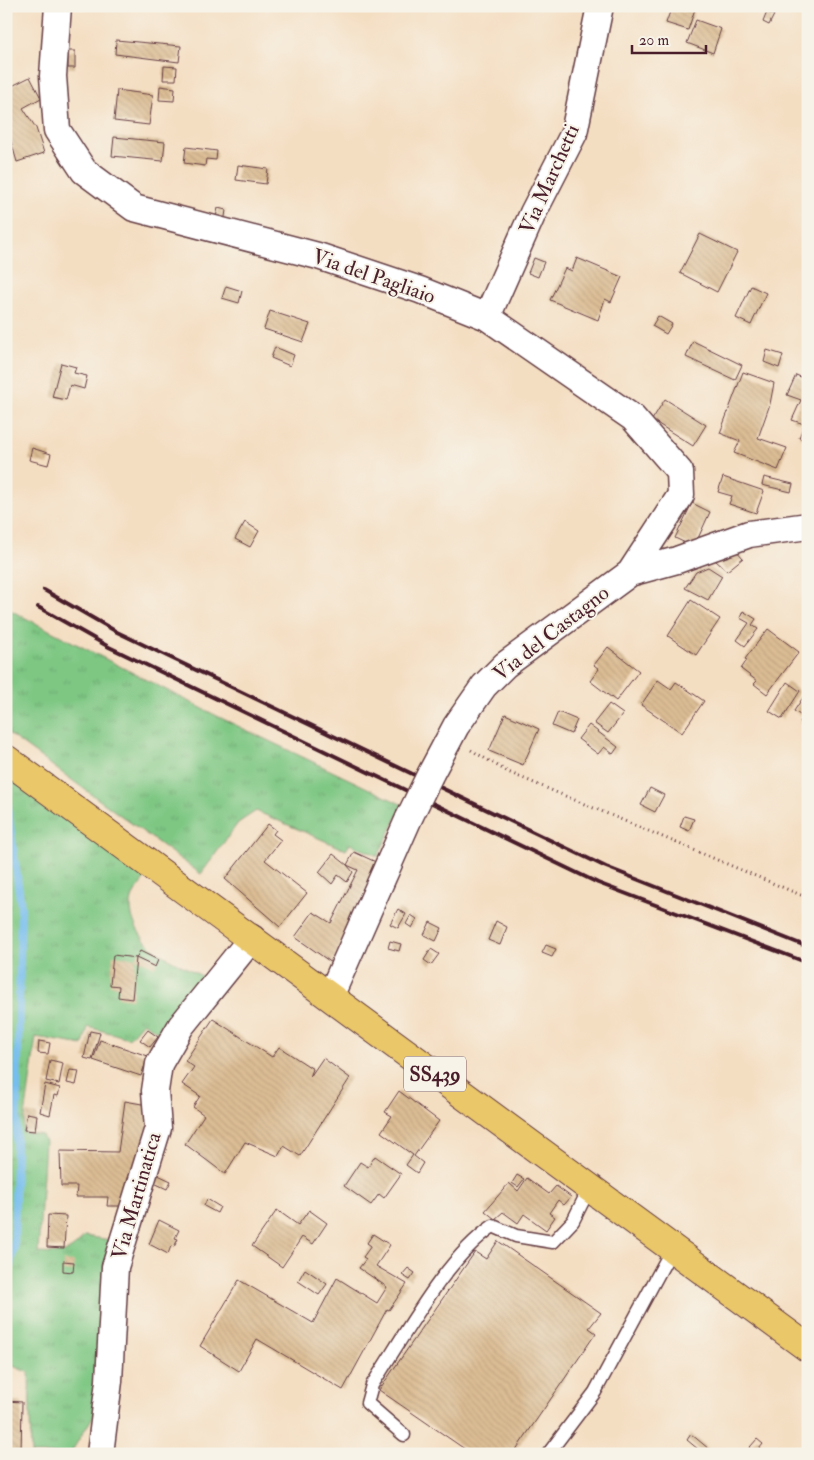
<svg xmlns="http://www.w3.org/2000/svg" width="814" height="1460" font-family="'IM FELL Double Pica',serif">
  <style>
    .grass { fill: url(#grass-tufts); stroke: #647357 }
    .lines { fill: none; stroke-linecap: round; stroke-linejoin: round }
    .stream { stroke: #76beee; stroke-width: 8 }
    .building { fill: url(#building-back-hatch) }
    .lane-casing { stroke: #643c42; stroke-width: 15 }
    .street-casing { stroke: #643c42; stroke-width: 29 }
    .primary-casing { stroke: #643c42; stroke-width: 30 }
    .path { stroke: #643c42; stroke-width: 3; stroke-dasharray: 1 4; stroke-linecap: butt }
    .lane { stroke: #fff; stroke-width: 12 }
    .street { stroke: #fff; stroke-width: 26 }
    .primary { stroke: #eac769; stroke-width: 28 }
    .rail { stroke: #4a1f2b; stroke-width: 4 }
    .street-bridge-casing { stroke: #643c42; stroke-width: 29; stroke-linecap: butt }
    .street-bridge { stroke: #fff; stroke-width: 26 }
    .labels { text-anchor: middle; stroke-width: 4; stroke-linejoin: round; paint-order: stroke }
    .shield { fill: #f7f3e8; stroke: #7e5f64; stroke-width: 1 }
    .shield-label { font-size: 20px; font-weight: bold; fill: #4a1f2b }
    .street-label { font-size: 21px; fill: #4a1f2b; stroke: #f7f3e8 }
  </style>
  <defs>
    <pattern id="grass-tufts" width="24" height="20" patternUnits="userSpaceOnUse" patternTransform="scale(1.25)"><rect width="24" height="20" fill="#7ec783"/><path d="M3 7l-1-3M5 7V3M7 7l1-3M15 17l-1-3M17 17v-4M19 17l1-3" fill="none" stroke="#6eaa71"/></pattern>
    <pattern id="building-back-hatch" width="6" height="6" patternUnits="userSpaceOnUse" patternTransform="scale(1.25)"><rect width="6" height="6" fill="#dcbd94"/><path d="M-1 5l2 2M0 0l6 6M5-1l2 2" fill="none" stroke="#bea280"/></pattern>
  </defs>
  <rect width="100%" height="100%" fill="#f7f3e8"/>
  <filter id="ink" filterUnits="userSpaceOnUse"><feTurbulence type="fractalNoise" baseFrequency=".02" numOctaves="2"/><feDisplacementMap in="SourceGraphic" scale="10" xChannelSelector="R" yChannelSelector="G"/><feConvolveMatrix kernelMatrix="1 2 1 2 8 2 1 2 1" color-interpolation-filters="sRGB"/></filter>
  <filter id="wash" filterUnits="userSpaceOnUse"><feTurbulence type="fractalNoise" baseFrequency=".0096" numOctaves="4" result="noise"/><feDisplacementMap in="SourceGraphic" scale="20" xChannelSelector="R" yChannelSelector="G"/><feGaussianBlur stdDeviation="1.12" result="paint"/><feColorMatrix in="noise" values="0 0 0 0 0 0 0 0 0 0 0 0 0 0 0 0 0 1.4 0 .05"/><feComposite in="paint" operator="in"/></filter>
  <g filter="url(#wash)">
    <rect width="100%" height="100%" fill="#f4dec2"/>
    <path class="grass" d="M6,608L221,718L403,805L378,856L350,844L346,850L256,811L238,823L201,874L6,732Z
      M6,772L149,873C144,880 137,888 133,896C126,912 138,936 152,947C163,957 190,969 205,978L160,1033L143,1022L129,1038L88,1027L83,1045L36,1037L23,1132L42,1135L45,1142L38,1253C60,1254 70,1255 84,1236L111,1240L99,1407L70,1454H31L29,1373L6,1363Z"/>
    <g class="lines">
      <path class="stream" d="M6,796L21,906L14,1249L6,1281"/>
    </g>
    <g id="blocks">
      <path class="building" d="M672,6H687L695,9L688,30L666,23Z
        M767,12L774,15L769,25L763,22Z
        M696,20L721,29L713,53L687,43Z
        M116,40L181,46L179,62L115,54Z
        M68,51H75V68H68Z
        M164,66L177,67L176,80H163Z
        M30,77L41,98L23,108L36,128L44,153L17,162L9,134L6,135V89Z
        M160,86L175,88L174,101L159,100Z
        M117,90L153,95L149,125L114,121Z
        M114,137L165,142L163,161L112,156Z
        M186,147L217,151L216,160L206,159L205,166L184,163Z
        M238,165L268,169L266,184L236,180Z
        M218,208L226,210L224,224L215,222Z
        M700,234L737,252L717,292L680,273Z
        M534,258L544,262L538,277L528,273Z
        M577,258L622,277L611,302L605,299L598,320L550,300L565,268L572,271Z
        M226,286L242,291L239,303L222,298Z
        M751,286L766,293L751,325L736,318Z
        M270,311L310,324L303,342L264,329Z
        M658,316L672,324L666,334L652,326Z
        M693,341L742,365L735,380L686,357Z
        M275,347L294,355L290,366L271,358Z
        M767,350L783,355L779,368L764,362Z
        M61,363L76,367L74,373L87,376L84,389L70,385L66,400L52,397Z
        M743,372L774,383L770,404L758,438L787,448L778,470L734,453L740,441L720,433Z
        M796,375L808,380L805,390L808,391V441L799,438L804,424L792,420L801,400L787,395Z
        M665,399L706,425L693,446L652,420Z
        M32,448L51,454L48,465L29,460Z
        M723,477L764,491L756,513L729,504L732,496L718,492Z
        M764,477L793,484L791,492L762,485Z
        M692,503L710,512L694,547L675,538Z
        M245,522L259,531L250,547L235,539Z
        M728,549L736,550L743,558L727,571L715,560Z
        M708,567L722,576L708,600L685,588L696,572Z
        M691,600L720,619L696,655L668,636Z
        M743,611L756,619L752,625L758,629L745,646L737,640L749,623L740,618Z
        M768,629L799,652L767,694L754,684L757,681L741,669L747,660L745,659L748,655Z
        M608,647L639,671L616,701L590,681L599,669L594,665Z
        M658,680L671,689L676,682L704,701L682,733L641,705Z
        M787,682L800,691L782,719L769,711Z
        M808,690V726L800,722L803,717L794,711Z
        M609,704L623,714L608,733L594,723Z
        M558,712L577,720L571,734L552,726Z
        M505,714L539,729L523,765L489,751Z
        M589,725L618,747L613,754L604,747L598,754L578,739Z
        M650,788L664,795L655,812L641,805Z
        M684,816L694,819L689,831L680,827Z
        M268,824L276,830L273,834L281,840L265,860L307,893L280,927L225,879Z
        M354,852L378,863L332,963L295,937L313,912L331,923L358,870L347,865L353,872L347,882L338,875L332,884L319,872L333,854L347,865Z
        M398,909L406,914L398,928L390,924Z
        M411,915L417,919L412,928L406,924Z
        M496,921L507,927L500,945L488,940Z
        M430,922L442,928L436,941L424,935Z
        M390,941L401,944L399,951L388,948Z
        M546,945L556,949L552,957L542,953Z
        M431,949L439,954L431,965L424,960Z
        M140,951L158,960L155,967L136,958Z
        M113,955L136,958L132,999L118,997L119,986L110,985Z
        M213,1019L272,1057L279,1047L313,1069L310,1077L323,1058L350,1078L300,1156L284,1146L278,1156L245,1142L225,1174L185,1144L204,1115L193,1107L200,1096L182,1084L194,1067L185,1061Z
        M148,1030L158,1037L150,1047L140,1040Z
        M90,1031L100,1033L92,1060L84,1058Z
        M100,1040L148,1056L141,1076L93,1060Z
        M39,1041L50,1043L48,1054L38,1053Z
        M50,1060L63,1063L59,1084L46,1081Z
        M70,1070L79,1071L76,1085L67,1083Z
        M45,1084L60,1088L58,1096L54,1095L50,1115L40,1112Z
        M399,1091L439,1121L414,1156L423,1163L417,1173L406,1165L413,1155L381,1132L392,1116L385,1112Z
        M125,1101L153,1106L129,1206H107L108,1197H76L77,1186H61L60,1151L118,1152Z
        M27,1113L37,1115L35,1131L24,1130Z
        M375,1156L401,1174L384,1198L379,1194L371,1205L344,1186L360,1162L368,1167Z
        M158,1175L171,1181L167,1189L154,1183Z
        M517,1175L524,1179L518,1187L512,1183Z
        M527,1178L549,1194L556,1186L571,1197L564,1205L558,1200L549,1213L555,1217L546,1230L524,1214L518,1223L503,1212L495,1219L485,1211L509,1183L518,1191Z
        M207,1199L220,1207L217,1213L204,1206Z
        M277,1210L298,1225L309,1210L327,1223L313,1244L302,1237L282,1267L252,1246Z
        M48,1215L66,1216L64,1248L47,1247Z
        M159,1220L179,1230L175,1238L178,1239L174,1247L171,1246L168,1254L149,1244Z
        M373,1234L390,1245L376,1266L407,1284L389,1310L387,1309L343,1390L257,1339L239,1371L200,1346L239,1280L313,1323L337,1278L377,1303L387,1287L359,1268L366,1259L363,1257L371,1246L367,1243Z
        M498,1241L601,1313L589,1328L596,1333L513,1454H472L379,1390L475,1252L486,1259Z
        M63,1261L74,1262L73,1272L63,1271Z
        M408,1268L415,1273L410,1280L402,1275Z
        M305,1269L327,1284L319,1295L298,1281Z
        M6,1401L22,1402L21,1454H6Z
        M691,1434L715,1454H704L687,1440Z
        M757,1439L763,1444L755,1454H744Z"/>
    </g>
  </g>
  <g filter="url(#ink)">
    <use href="#blocks" fill-opacity="0" stroke="#643c42" stroke-width="1"/>
    <g class="lines">
      <g class="lane-casing">
        <path id="lane" d="M404,1435L367,1403L372,1385C405,1335 445,1259 493,1226L516,1236L553,1242L573,1221L590,1187
          M548,1454L595,1392L672,1249"/>
      </g>
      <g class="street-casing">
        <path id="street" d="M58,6L53,76L57,130L84,171L134,208L318,256L420,290L487,317L633,418L680,472L681,495L630,573
          M487,317L533,213L574,133L600,6
          M430,775L456,726L484,686L505,665L630,573L677,560L749,534L808,526
          M330,997L409,818
          M100,1454L109,1381L115,1267L158,1128L155,1091L159,1064L181,1026L252,938"/>
      </g>
      <g class="primary-casing">
        <path id="primary" d="M6,759L808,1348"/>
      </g>
      <path class="path" d="M471,750L508,772L808,898"/>
      <use href="#lane" class="lane"/>
      <use href="#street" class="street"/>
      <use href="#primary" class="primary"/>
      <path class="rail" d="M44,590L117,632L606,867L808,947
        M38,607L109,647L598,883L808,963"/>
      <g class="street-bridge-casing">
        <path id="street-bridge" d="M409,818L430,775"/>
      </g>
      <use href="#street-bridge" class="street-bridge"/>
    </g>
  </g>
  <g class="labels">
    <rect class="shield" x="404" y="1056.5" width="62" height="35" rx="4"/>
    <g class="shield-label">
      <text x="435" y="1081">SS439</text>
    </g>
    <g class="street-label">
      <text transform="translate(549 179) rotate(-66)" y="7">Via Marchetti</text>
      <text transform="translate(374 276) rotate(19)" y="7">Via del Pagliaio</text>
      <text transform="translate(551 633) rotate(-38)" y="7">Via del Castagno</text>
      <text transform="translate(136 1196) rotate(-74)" y="7">Via Martinatica</text>
    </g>
  </g>
  <rect width="814" height="1460" fill="none" stroke="#f7f3e8" stroke-width="25"/>
  <path d="M632 45v8h74v-8" fill="none" stroke="#4a1f2b" stroke-width="2.5"/>
  <text x="639" y="45" font-size="15" fill="#4a1f2b" stroke="#f7f3e8" stroke-width="4" paint-order="stroke">20 m</text>
</svg>
